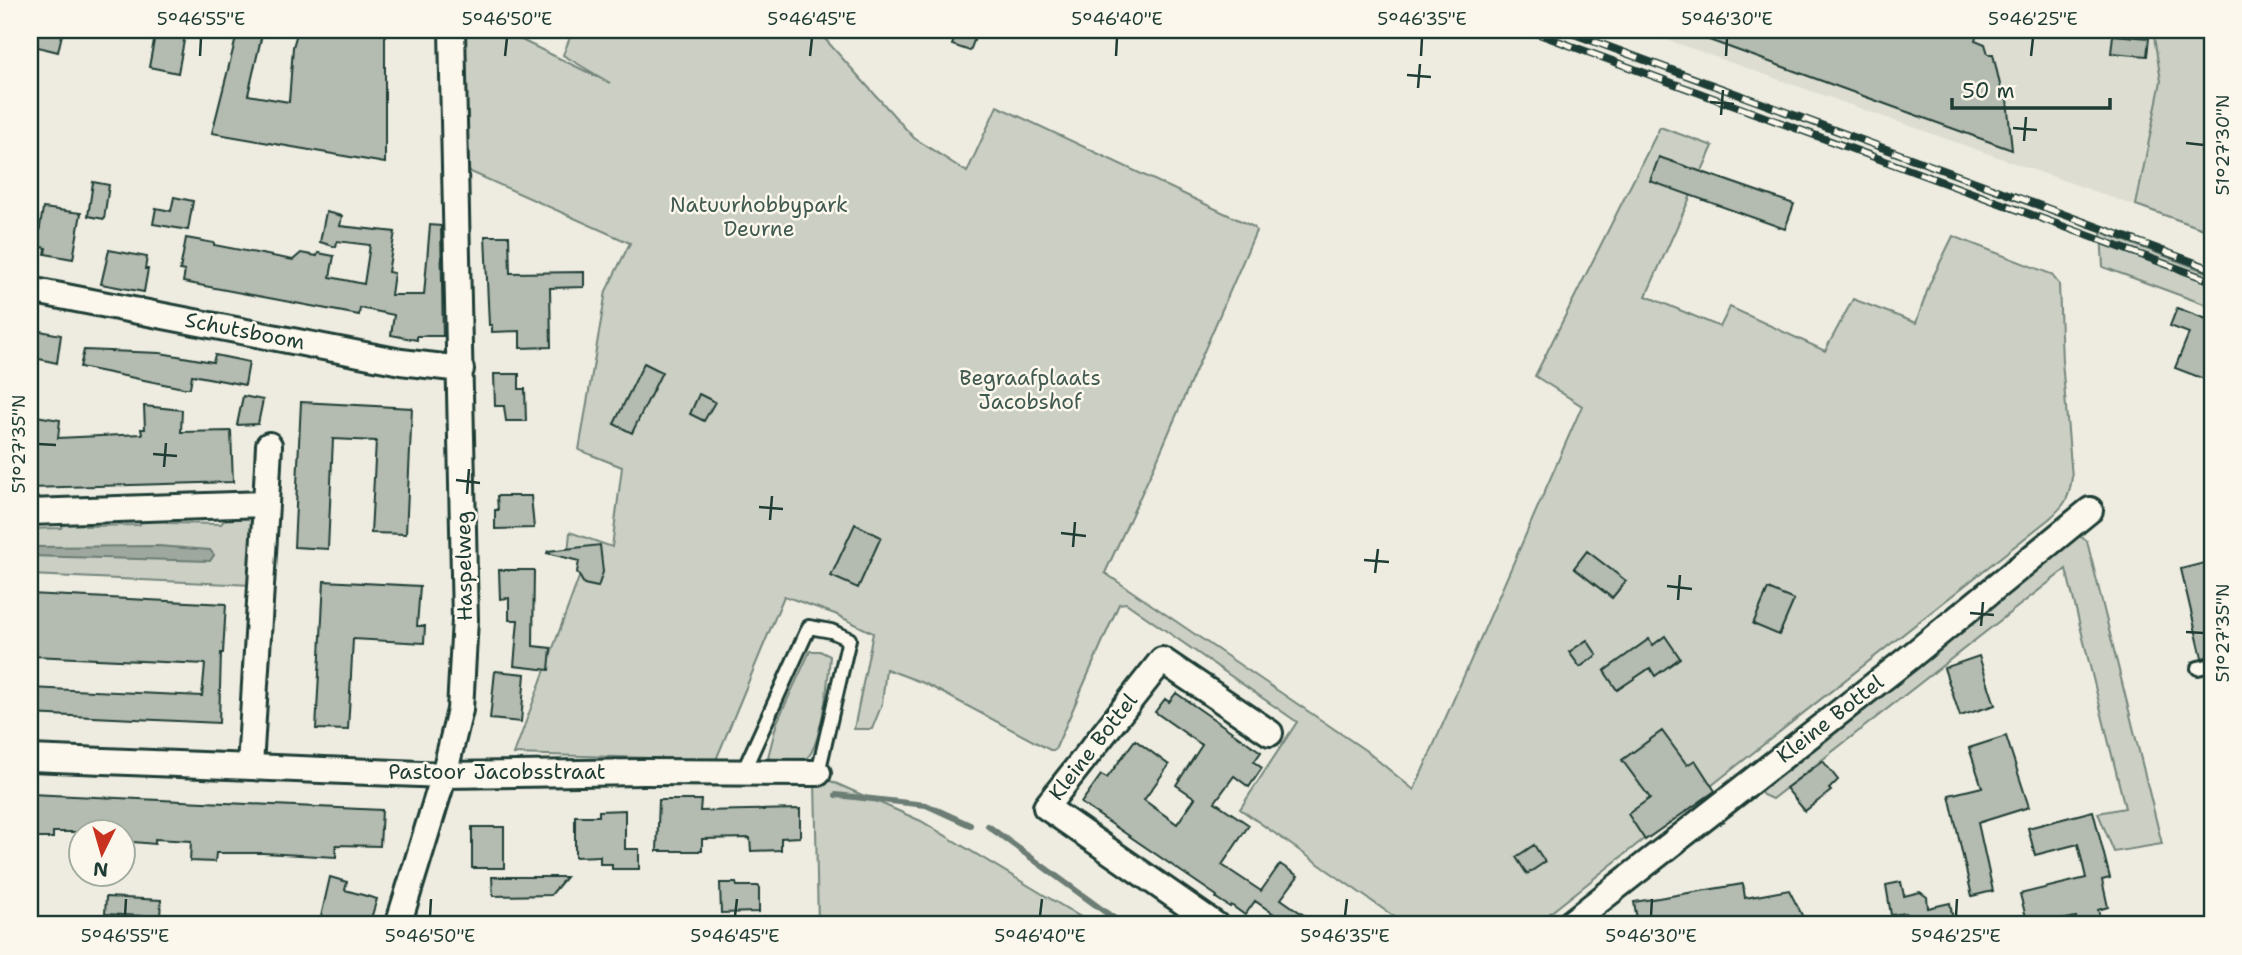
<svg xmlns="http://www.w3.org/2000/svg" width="2242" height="955" font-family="'Shantell Sans',sans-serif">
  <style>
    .built { fill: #ddddd2 }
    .green { fill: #cbcfc4; stroke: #75867c; stroke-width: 2 }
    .water { fill: #9fa89f; stroke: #6c7d74; stroke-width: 2 }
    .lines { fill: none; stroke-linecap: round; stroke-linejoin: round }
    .stream { stroke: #6c7d74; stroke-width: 6 }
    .building { fill: #b4bbb0; stroke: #1f3d34; stroke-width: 2 }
    .lane-casing { stroke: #1f3d34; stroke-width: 18 }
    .street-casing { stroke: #1f3d34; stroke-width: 30 }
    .lane { stroke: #fbf7ec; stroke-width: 12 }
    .street { stroke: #fbf7ec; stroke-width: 24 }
    .rail-casing { stroke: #1f3d34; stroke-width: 8 }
    .rail { stroke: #fbf7ec; stroke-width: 5; stroke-dasharray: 16; stroke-linecap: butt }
    .ticks { fill: none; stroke: #1f3d34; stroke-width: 2.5 }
    .labels { text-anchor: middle; stroke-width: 5; stroke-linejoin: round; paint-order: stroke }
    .park-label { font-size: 21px; fill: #415a51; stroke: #fbf7ec }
    .street-label { font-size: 21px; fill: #1f3d34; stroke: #fbf7ec }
    .neatline { fill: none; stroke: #1f3d34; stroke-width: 2.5 }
    .ticks-label { font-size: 18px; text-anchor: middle; fill: #1f3d34 }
  </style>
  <rect width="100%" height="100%" fill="#eeece1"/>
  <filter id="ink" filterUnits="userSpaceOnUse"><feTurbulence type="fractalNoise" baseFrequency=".0143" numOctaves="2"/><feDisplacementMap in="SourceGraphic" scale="14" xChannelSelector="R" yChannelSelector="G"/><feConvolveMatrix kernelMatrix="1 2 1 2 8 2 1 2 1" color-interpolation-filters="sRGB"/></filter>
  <g filter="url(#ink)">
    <path class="built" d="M1639,30H2212V233Z"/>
    <path class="green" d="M458,30H501L610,83L563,55L573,30H817L914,138L967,172L997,106L1254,227L1256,231L1157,460L1105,573L1365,750L1414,790L1582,406L1535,376L1660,127L1713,146L1646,296L1720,327L1730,307L1825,351L1853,299L1916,323L1930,283L1953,236L2051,274L2059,284L2062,361L2072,477C2069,499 2066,504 2049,519L1535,925H1406L1240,809L1297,722L1126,603L1119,604L1055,750H1050L926,684L886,669L882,704L872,729H854L873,633L835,614L784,596L716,760L514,754L585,561L568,553L570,532L612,547L622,467L579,450L606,291L630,243L462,168Z
      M2153,30H2212V232L2136,205L2161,81Z
      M2101,232L2212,274V307L2103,267Z
      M229,515L249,516L254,521L252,585L30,575V529L61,528L66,520H79L85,526L139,525L145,517L161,516L168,523L221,524Z
      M2072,536L2081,537L2087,541L2162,844L2114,852L2098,813L2125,808L2066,569L1772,799L1763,795L1751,779Z
      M810,651H820L830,656C828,684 824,728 811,753C801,770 781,766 768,757L777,722Z
      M826,779L921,821L1094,925H818L815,780Z"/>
    <path class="water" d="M158,546L210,550L214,555L210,561L30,556V547Z"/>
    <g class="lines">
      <path class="stream" d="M836,795L926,805L970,825
        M988,826L1123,925"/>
    </g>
    <path class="building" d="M33,30H63L58,52L30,45Z
      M156,30H186L178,73L149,67Z
      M238,30H263L248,95L289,102L293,47L298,30H385V163L212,133Z
      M958,30H978L970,51L952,45Z
      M1687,30H1978L1975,40L1985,44L1988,54H1993L2003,98L2007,99L2012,150L1687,32Z
      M2113,35L2149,38L2147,56L2111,53Z
      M1659,157L1794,204L1785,229L1650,181Z
      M93,182L109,185L104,219L88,216Z
      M174,197L193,201L188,230L153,224L156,208L171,211Z
      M43,208L81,213L73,259L45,254L46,248L37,246Z
      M326,212L342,216L340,226L395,232L388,272L394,273L391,295H424L430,225L441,226L443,336H417V340L391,335L394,315L360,308L359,315L183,282L185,271L180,270L186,238L214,243V245L293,260L301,253L317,256L318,253L334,256L330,277L364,284L370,245L337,241L336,247L320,242Z
      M485,236H509L510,273L584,272V287L550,288L551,347L520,348V331L492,332V325H489Z
      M109,250L147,257L145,269H148L144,292L101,284Z
      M2177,308L2212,321V382L2175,368L2189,333L2170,326Z
      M30,329L61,335L57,363L30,357Z
      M84,350L160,353L213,362L215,355L249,362L245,385L192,375L190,388H183L80,367Z
      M644,363L662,372L632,433L614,424Z
      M494,374H519V389H525L526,421H506L504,406H495Z
      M699,394L715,402L704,421L690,414Z
      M243,396L263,400L258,424L237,425Z
      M301,402L412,408L406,534L371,533L376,441L333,439L328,549L294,547Z
      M144,406L182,410L181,432L231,431L233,482L30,488V415L60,420L58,438L142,434L141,429H145Z
      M497,496H531L534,528L495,529V510H498Z
      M855,524L881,537L858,588L831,576Z
      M600,545L603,572L598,587L584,584L577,572L579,561L547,553L548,551Z
      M1587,551L1626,581L1612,598L1574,568Z
      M2212,561V656L2202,658L2181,569Z
      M499,570H534L533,646L551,648L549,670L514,666L518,620H509V598L500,599Z
      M324,581L420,586L417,626H425L424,643L353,639L348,730L316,729Z
      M1768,589L1794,600L1779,635L1753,624Z
      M30,594L226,604L223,653H221L219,723L30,714V688L202,696L205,664L33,656L34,625L30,624Z
      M1665,636L1680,658L1655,676L1650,668L1617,690L1604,671L1649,639L1653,645Z
      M1587,640L1597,655L1580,667L1569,652Z
      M1979,656L1995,705L1960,716L1944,668Z
      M495,671L525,674L521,722L490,719Z
      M1176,693L1261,752L1254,762L1262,768L1249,787L1234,776L1215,802L1249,825L1222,865L1261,891L1280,864L1298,876L1281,899L1318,925H1290L1255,901L1245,915L1231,905L1230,907L1216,898L1217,896L1081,803L1101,775L1107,778L1135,740L1169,765L1144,800L1177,824L1195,798L1176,785L1202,745L1155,712L1165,699L1169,702Z
      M1662,731L1687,765L1695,760L1715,791L1645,840L1628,814L1650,798L1622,760Z
      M2006,736L2029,807L1978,823L1993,891L1972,896L1949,795L1982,787L1969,748Z
      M1823,761L1838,780L1829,789L1831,791L1805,811L1786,788Z
      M30,794L382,810L380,846L336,845V857L263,853H216L215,862L190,861L191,841L155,839V844L122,841V832H53V838H33L34,818H30Z
      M659,800H701L700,811L800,809V837L781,838V850L751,851L750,838L702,839V851H657Z
      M625,810V849H639V869H612V864H600V856L575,857V816H599V811Z
      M2093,811L2110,878L2102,880L2108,907L2098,910L2101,920L2078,925L2076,917L2038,925H2028L2020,894L2086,878L2078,844L2035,855L2028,828Z
      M472,827H504V868H472Z
      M1534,845L1545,862L1527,874L1516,857Z
      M330,877L347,882L345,890L377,899L369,925H336L320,921Z
      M492,877H566L551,895L493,896Z
      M1901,882L1904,896L1920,892L1927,897L1928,908L1950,903L1954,925H1922L1921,919L1908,921L1906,913L1891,915L1886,885Z
      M720,883H736L737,886H759V912L721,913Z
      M1743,884L1745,898L1789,890L1807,925H1638L1634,902Z
      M106,897L161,900L160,917L105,914Z"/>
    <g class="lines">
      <g class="lane-casing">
        <path id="lane" d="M2198,668L2212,665
          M743,772L809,627L831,631L849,639L818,773"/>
      </g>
      <g class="street-casing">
        <path id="street" d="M30,290L401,362L461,369
          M266,504L269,445
          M30,512L266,504L250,766
          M30,758L444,775L643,772L818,773
          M398,925L444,775L460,710L465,619L452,30
          M1216,925L1046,807L1162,660L1270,733
          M1568,925L1910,657L2090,510"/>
      </g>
      <use href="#lane" class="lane"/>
      <use href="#street" class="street"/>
      <g class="rail-casing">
        <path id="rail" d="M1528,30L2212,281
          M1563,30L2212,269"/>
      </g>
      <use href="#rail" class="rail"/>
    </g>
  </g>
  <path class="ticks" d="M200,56L201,38M505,56L507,38M810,56L812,38M1116,56L1117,38M1421,56L1422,38M1726,56L1727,38M2031,56L2033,38M1407,75L1431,77M1418,88L1420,64M1710,102L1734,104M1721,115L1723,90M2013,128L2037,130M2024,141L2026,117M2186,143L2204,145M38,444L56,445M153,454L177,456M164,467L166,443M456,480L480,483M467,494L469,469M759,507L783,509M770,520L772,496M1061,533L1086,536M1073,547L1075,522M1364,560L1389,562M1375,573L1378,549M1667,586L1692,589M1678,600L1680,575M1970,613L1994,615M1981,626L1983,602M2186,632L2204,633M125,916L126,899M430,916L431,899M735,916L737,899M1040,916L1042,899M1345,916L1347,899M1651,916L1652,899M1956,916L1957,899"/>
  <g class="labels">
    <g class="park-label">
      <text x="759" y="212">Natuurhobbypark<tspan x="759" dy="24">Deurne</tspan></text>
      <text x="1030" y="385">Begraafplaats<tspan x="1030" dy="24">Jacobshof</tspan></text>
    </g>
    <g class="street-label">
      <text transform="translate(245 331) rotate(11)" y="7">Schutsboom</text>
      <text transform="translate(464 566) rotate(-91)" y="7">Haspelweg</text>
      <text transform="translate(1830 719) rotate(-38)" y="7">Kleine Bottel</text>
      <text transform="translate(1093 747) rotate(-52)" y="7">Kleine Bottel</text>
      <text x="497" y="779">Pastoor Jacobsstraat</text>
    </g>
  </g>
  <rect width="2242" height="955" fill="none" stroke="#fbf7ec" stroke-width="77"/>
  <g transform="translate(102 853) rotate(185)"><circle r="33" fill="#fbf7ec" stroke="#a3ada2" stroke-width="2"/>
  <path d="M0-5L12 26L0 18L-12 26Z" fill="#c8321e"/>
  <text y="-10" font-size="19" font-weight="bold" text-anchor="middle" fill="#1f3d34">N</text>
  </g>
  <path d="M1952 98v10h158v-10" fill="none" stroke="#1f3d34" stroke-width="3.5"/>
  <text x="1962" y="98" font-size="21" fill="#1f3d34" stroke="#fbf7ec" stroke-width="5" paint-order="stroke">50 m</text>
  <rect x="38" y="38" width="2166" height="878" class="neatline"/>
  <g class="ticks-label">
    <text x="201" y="25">5°46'55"E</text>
    <text x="507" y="25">5°46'50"E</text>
    <text x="812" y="25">5°46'45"E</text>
    <text x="1117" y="25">5°46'40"E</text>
    <text x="1422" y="25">5°46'35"E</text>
    <text x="1727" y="25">5°46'30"E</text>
    <text x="2033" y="25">5°46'25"E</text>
    <text transform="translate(2223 145) rotate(-90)" y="6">51°27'30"N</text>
    <text transform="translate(19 444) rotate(-90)" y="6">51°27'35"N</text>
    <text transform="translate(2223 633) rotate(-90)" y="6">51°27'35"N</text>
    <text x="125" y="942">5°46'55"E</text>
    <text x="430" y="942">5°46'50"E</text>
    <text x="735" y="942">5°46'45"E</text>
    <text x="1040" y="942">5°46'40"E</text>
    <text x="1345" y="942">5°46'35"E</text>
    <text x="1651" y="942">5°46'30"E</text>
    <text x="1956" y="942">5°46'25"E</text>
  </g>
</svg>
